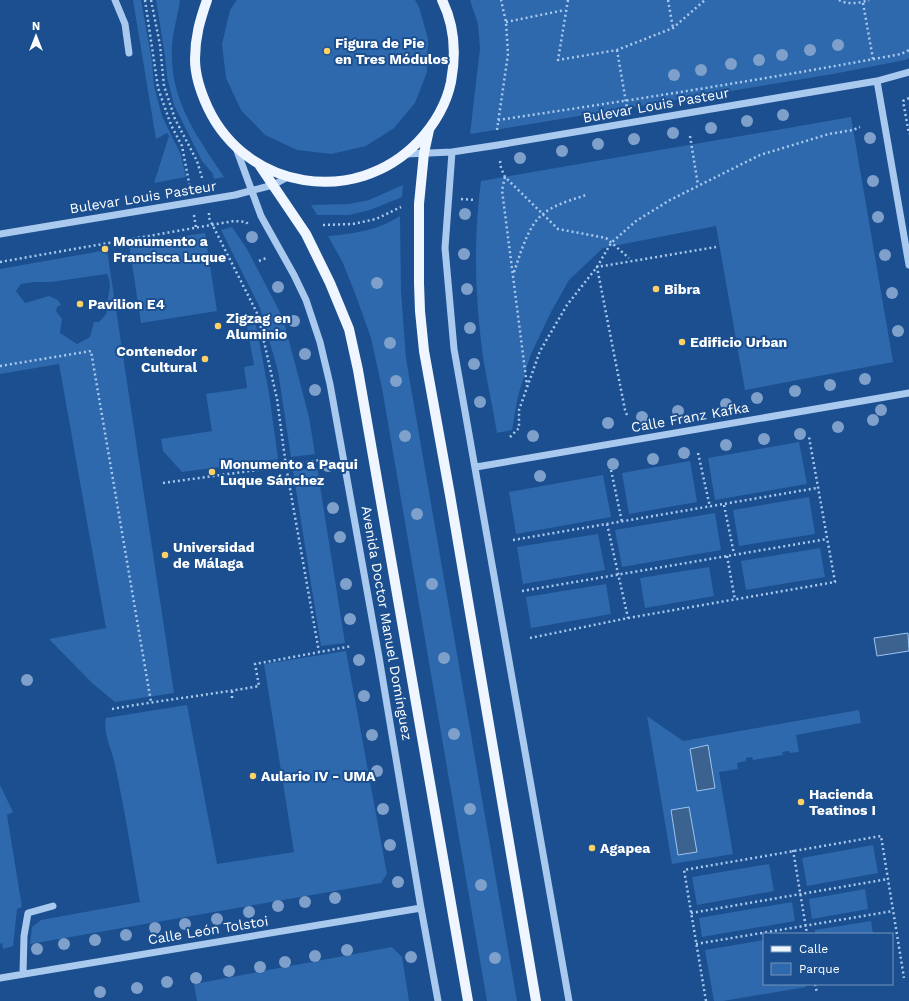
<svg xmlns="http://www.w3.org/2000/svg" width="909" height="1001" font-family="'Work Sans',sans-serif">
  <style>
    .green { fill: #2e69ad; fill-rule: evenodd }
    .water { fill: #3c6290; stroke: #9cc4f0 }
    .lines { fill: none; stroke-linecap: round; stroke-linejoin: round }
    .path { stroke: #a9c9ee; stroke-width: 2.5; stroke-dasharray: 2 3; stroke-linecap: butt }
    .minor { stroke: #a9c9ee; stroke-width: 7 }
    .major { stroke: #f0f6ff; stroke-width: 10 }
    .tree { fill: #7ea0ca }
    .poi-dot { fill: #ffd166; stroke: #1b4f8f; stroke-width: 1.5 }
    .labels { text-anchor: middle; stroke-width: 4; stroke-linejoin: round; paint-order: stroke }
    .poi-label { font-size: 14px; font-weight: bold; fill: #fff; stroke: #1b4f8f; text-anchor: start }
    .street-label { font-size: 14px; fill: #fff; stroke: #1b4f8f }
  </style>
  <rect width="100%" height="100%" fill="#1b4f8f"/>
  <path class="green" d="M133,0H141L152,61L154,86L162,116L181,155L186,177L154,183L169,136L167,133L156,139Z
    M156,0H180C178,15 173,31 172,46C169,99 196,135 224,177L214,179L213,174L202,161L174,105L167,77L165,56Z
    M237,0H415L419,7L428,39L427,72L415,103L394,128L366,146L331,154L297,150L265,135L241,110L226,78L222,44L230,10Z
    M470,0H909V58L905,60L833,74L470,134L480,48L478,24Z
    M851,117L893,362L745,390L716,226L603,248L569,280L551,312L531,354L518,396L512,430L497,433C493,409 488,386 484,363C475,303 473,241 481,181Z
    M403,185L402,197L370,210L349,215H317L311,205L349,204L369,200Z
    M400,216L401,291L406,359L517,1001H487L382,388L371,338L356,296L343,263L328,236C353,234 379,230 400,216Z
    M232,227L247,249L283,318L309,417L315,454L291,457L278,371L260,308L221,230Z
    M205,233L217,311L141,323L129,244Z
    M107,250L174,693L115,702L92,683L49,639L106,628L59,364L0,374V269ZM107,274C112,283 109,293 107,302L101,306L106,310L107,313L99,322H94L90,337L77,344L60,333L62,319L56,311L57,307L61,305L58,300L49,296L25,303L16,291L21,284L34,282H51Z
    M256,325L269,393L278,459L182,472L163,451L161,439L212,431L206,394L247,388L244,367L254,365L247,326Z
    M799,442L807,484L715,500L708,458Z
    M690,461L697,502L629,514L622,473Z
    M317,467L345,643L321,646L293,471Z
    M603,475L611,517L516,534L509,492Z
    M809,497L815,534L739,546L733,510Z
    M715,513L721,550L622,567L615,530Z
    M598,534L605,570L523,584L517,547Z
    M820,548L825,577L746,590L741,561Z
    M709,567L714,596L645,608L640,578Z
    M606,584L611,614L531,628L526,597Z
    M346,651L387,874L381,883L30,944L32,927L41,920L140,902C132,857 125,811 115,765C112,749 103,735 106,718L187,705L217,864L294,852L264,664Z
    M859,710L861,723L796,735L799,752L790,753L789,751L782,752L783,755L753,760L752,757L746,758V761L737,763L738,769L719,772L733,854L672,864L647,716L683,741Z
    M0,785L13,812L7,815L22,907L17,909L13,946L3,949L2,943L0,944Z
    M873,845L878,873L807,886L802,858Z
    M769,864L774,891L697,905L692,877Z
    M865,889L868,909L812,919L809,899Z
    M792,902L795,921L702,937L699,918Z
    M871,921L873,934H815V930Z
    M764,940V984H806V987L723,1001H714L705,950Z
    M392,947L402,957L409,1001H197L194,984Z"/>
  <path class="water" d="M908,633L909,651L877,656L874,638Z
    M708,745L715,788L697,791L690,749Z
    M689,807L697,852L678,855L671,810Z"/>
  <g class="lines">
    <path class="path" d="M145,0L158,88L171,125L182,146L190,188
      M151,0L160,45L164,86L175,119L197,161L203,181
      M568,0L558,60L617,50L673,28L705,0
      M668,0L673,28
      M839,0C847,5 861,3 869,0
      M863,3L873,59
      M506,22L565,10
      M617,50L627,108
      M909,98L903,101L909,134
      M498,120C633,100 767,79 901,54L909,50
      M497,130L508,54L506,22L501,0
      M690,136L698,185
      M632,138L633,145
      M500,161L501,168L505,177L558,229L606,238L629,258
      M505,177L502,190L527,386
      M461,199L475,200
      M209,213V218L258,315L277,399L286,466L319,652
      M194,215L196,228
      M323,225L353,224L376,219L401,207
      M259,261L266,258
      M0,262L234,221L246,222L249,225
      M514,272C520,255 528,225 543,214C555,204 572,200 586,195
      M0,366L91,351L151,702
      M627,415L625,410L597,267L716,247
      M510,437L519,428V410L540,351L567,305L597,267L611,243L636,221L670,200L760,155L829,134L853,130L860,127
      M698,453L710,507
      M611,470L622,522
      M163,483L286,466L320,460
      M724,505L734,554
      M607,524L628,618
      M513,540L817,488
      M727,556L735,600
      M522,591L827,539
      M530,638L628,618L835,582L809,437
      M232,691V698
      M112,709C161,700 210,695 259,686L255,664L352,646
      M793,850L807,934
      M691,913L888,879
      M696,944L893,911
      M815,984L817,993
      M706,1001L684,870L881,836L904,978"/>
    <path class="minor" d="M115,0L125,24L129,53
      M877,81L909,265
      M236,148L261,216L294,275L306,300L320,342L330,384L379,657L421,908L438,1001
      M452,152L445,248L454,349L569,1001
      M406,154L452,152L498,145L877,81L909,72
      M0,234L235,195L273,185L288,177
      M476,467L909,393
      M23,973L24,936L28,913L53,906
      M0,978L421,908"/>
    <path class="major" d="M207,0C200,20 195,37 195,59C195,76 201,93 208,108C247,190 355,207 418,142C434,125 446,106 451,82C456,55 455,26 442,0
      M429,130L424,153L419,204V283L420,311L424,351L450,495L536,1001
      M260,166L306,234L330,283L349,329L358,370L468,1001"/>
  </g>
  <g class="tree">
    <circle cx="838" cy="45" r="6"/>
    <circle cx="810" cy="50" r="6"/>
    <circle cx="782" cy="55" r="6"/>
    <circle cx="759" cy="60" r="6"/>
    <circle cx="731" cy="64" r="6"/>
    <circle cx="701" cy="70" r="6"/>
    <circle cx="674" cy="75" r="6"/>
    <circle cx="783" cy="115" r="6"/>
    <circle cx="747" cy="121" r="6"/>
    <circle cx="711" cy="128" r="6"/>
    <circle cx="673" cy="133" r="6"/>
    <circle cx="870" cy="138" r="6"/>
    <circle cx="634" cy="139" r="6"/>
    <circle cx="598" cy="144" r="6"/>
    <circle cx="562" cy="151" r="6"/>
    <circle cx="520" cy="158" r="6"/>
    <circle cx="873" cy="181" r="6"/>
    <circle cx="465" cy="214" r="6"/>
    <circle cx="878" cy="217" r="6"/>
    <circle cx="252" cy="237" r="6"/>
    <circle cx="464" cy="254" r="6"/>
    <circle cx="885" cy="255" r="6"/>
    <circle cx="377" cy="283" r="6"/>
    <circle cx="278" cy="287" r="6"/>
    <circle cx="467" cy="289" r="6"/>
    <circle cx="892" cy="293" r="6"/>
    <circle cx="294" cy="321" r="6"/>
    <circle cx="470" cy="328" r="6"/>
    <circle cx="898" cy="331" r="6"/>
    <circle cx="390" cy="343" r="6"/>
    <circle cx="305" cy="354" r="6"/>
    <circle cx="474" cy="364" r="6"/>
    <circle cx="865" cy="379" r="6"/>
    <circle cx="396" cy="381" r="6"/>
    <circle cx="830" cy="385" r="6"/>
    <circle cx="315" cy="390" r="6"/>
    <circle cx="795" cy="391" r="6"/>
    <circle cx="757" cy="398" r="6"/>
    <circle cx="480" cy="402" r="6"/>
    <circle cx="726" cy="404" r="6"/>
    <circle cx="881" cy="410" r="6"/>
    <circle cx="678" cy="411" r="6"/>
    <circle cx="642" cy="417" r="6"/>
    <circle cx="873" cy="420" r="6"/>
    <circle cx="608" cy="423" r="6"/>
    <circle cx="838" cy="427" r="6"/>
    <circle cx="800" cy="434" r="6"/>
    <circle cx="405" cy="436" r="6"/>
    <circle cx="533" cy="436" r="6"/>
    <circle cx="764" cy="439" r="6"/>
    <circle cx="726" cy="445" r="6"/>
    <circle cx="684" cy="453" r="6"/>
    <circle cx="653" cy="459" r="6"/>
    <circle cx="613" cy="464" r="6"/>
    <circle cx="328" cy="466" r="6"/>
    <circle cx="540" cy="476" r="6"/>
    <circle cx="333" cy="508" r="6"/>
    <circle cx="417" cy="514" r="6"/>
    <circle cx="340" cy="537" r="6"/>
    <circle cx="346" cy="584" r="6"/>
    <circle cx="432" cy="584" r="6"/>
    <circle cx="350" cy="619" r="6"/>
    <circle cx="444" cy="658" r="6"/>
    <circle cx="359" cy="660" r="6"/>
    <circle cx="27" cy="680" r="6"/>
    <circle cx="364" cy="696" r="6"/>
    <circle cx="454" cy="734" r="6"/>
    <circle cx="372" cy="735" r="6"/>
    <circle cx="377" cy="771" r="6"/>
    <circle cx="383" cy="809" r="6"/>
    <circle cx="470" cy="809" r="6"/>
    <circle cx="390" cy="845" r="6"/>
    <circle cx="398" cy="882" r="6"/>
    <circle cx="481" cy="885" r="6"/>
    <circle cx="335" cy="898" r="6"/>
    <circle cx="305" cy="902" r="6"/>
    <circle cx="278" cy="906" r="6"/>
    <circle cx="249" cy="912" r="6"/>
    <circle cx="217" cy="919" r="6"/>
    <circle cx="185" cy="924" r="6"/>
    <circle cx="155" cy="928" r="6"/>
    <circle cx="126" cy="935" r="6"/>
    <circle cx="95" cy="940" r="6"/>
    <circle cx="64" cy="944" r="6"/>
    <circle cx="37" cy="949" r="6"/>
    <circle cx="347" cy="950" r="6"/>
    <circle cx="315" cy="956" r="6"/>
    <circle cx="411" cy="957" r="6"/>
    <circle cx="495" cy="958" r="6"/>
    <circle cx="285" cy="962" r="6"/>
    <circle cx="260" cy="967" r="6"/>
    <circle cx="229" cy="971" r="6"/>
    <circle cx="196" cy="978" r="6"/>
    <circle cx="167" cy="982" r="6"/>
    <circle cx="137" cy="988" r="6"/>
    <circle cx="100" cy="992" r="6"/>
  </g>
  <g class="poi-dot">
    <circle cx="327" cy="51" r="4"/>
    <circle cx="105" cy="249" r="4"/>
    <circle cx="656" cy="289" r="4"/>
    <circle cx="80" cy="304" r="4"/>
    <circle cx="218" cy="326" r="4"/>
    <circle cx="682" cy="342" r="4"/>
    <circle cx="205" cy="359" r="4"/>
    <circle cx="212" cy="472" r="4"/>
    <circle cx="165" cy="555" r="4"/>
    <circle cx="253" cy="776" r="4"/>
    <circle cx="801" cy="802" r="4"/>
    <circle cx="592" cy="848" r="4"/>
  </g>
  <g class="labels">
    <g class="poi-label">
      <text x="335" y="48">Figura de Pie<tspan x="335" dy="16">en Tres Módulos</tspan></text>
      <text x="113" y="246">Monumento a<tspan x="113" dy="16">Francisca Luque</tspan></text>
      <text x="664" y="294">Bibra</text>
      <text x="88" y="309">Pavilion E4</text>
      <text x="226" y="323">Zigzag en<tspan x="226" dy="16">Aluminio</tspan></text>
      <text x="690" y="347">Edificio Urban</text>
      <text x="197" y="356" text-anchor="end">Contenedor<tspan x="197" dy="16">Cultural</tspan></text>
      <text x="220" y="469">Monumento a Paqui<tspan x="220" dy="16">Luque Sánchez</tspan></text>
      <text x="173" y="552">Universidad<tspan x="173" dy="16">de Málaga</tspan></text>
      <text x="261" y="781">Aulario IV - UMA</text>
      <text x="809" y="799">Hacienda<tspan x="809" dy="16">Teatinos I</tspan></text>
      <text x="600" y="853">Agapea</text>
    </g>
    <g class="street-label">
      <text transform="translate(656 105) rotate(-10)" y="5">Bulevar Louis Pasteur</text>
      <text transform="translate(143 197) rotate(-9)" y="5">Bulevar Louis Pasteur</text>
      <text transform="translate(690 417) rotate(-10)" y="5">Calle Franz Kafka</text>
      <text transform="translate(387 623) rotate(80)" y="5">Avenida Doctor Manuel Domínguez</text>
      <text transform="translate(208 930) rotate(-9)" y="5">Calle León Tolstoi</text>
    </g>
  </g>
  <rect x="763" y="933" width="130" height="52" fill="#1b4f8f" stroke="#7695bc"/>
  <rect x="771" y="946" width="20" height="6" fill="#f0f6ff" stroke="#7695bc"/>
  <text x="799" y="953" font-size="12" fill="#ffffff">Calle</text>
  <rect x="771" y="963" width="20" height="12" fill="#2e69ad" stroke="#7695bc"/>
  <text x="799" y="973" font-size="12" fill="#ffffff">Parque</text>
  <g transform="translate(36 36)" stroke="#1b4f8f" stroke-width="3" paint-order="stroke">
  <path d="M0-3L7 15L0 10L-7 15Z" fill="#ffffff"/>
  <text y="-6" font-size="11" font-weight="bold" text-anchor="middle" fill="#ffffff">N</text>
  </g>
</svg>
